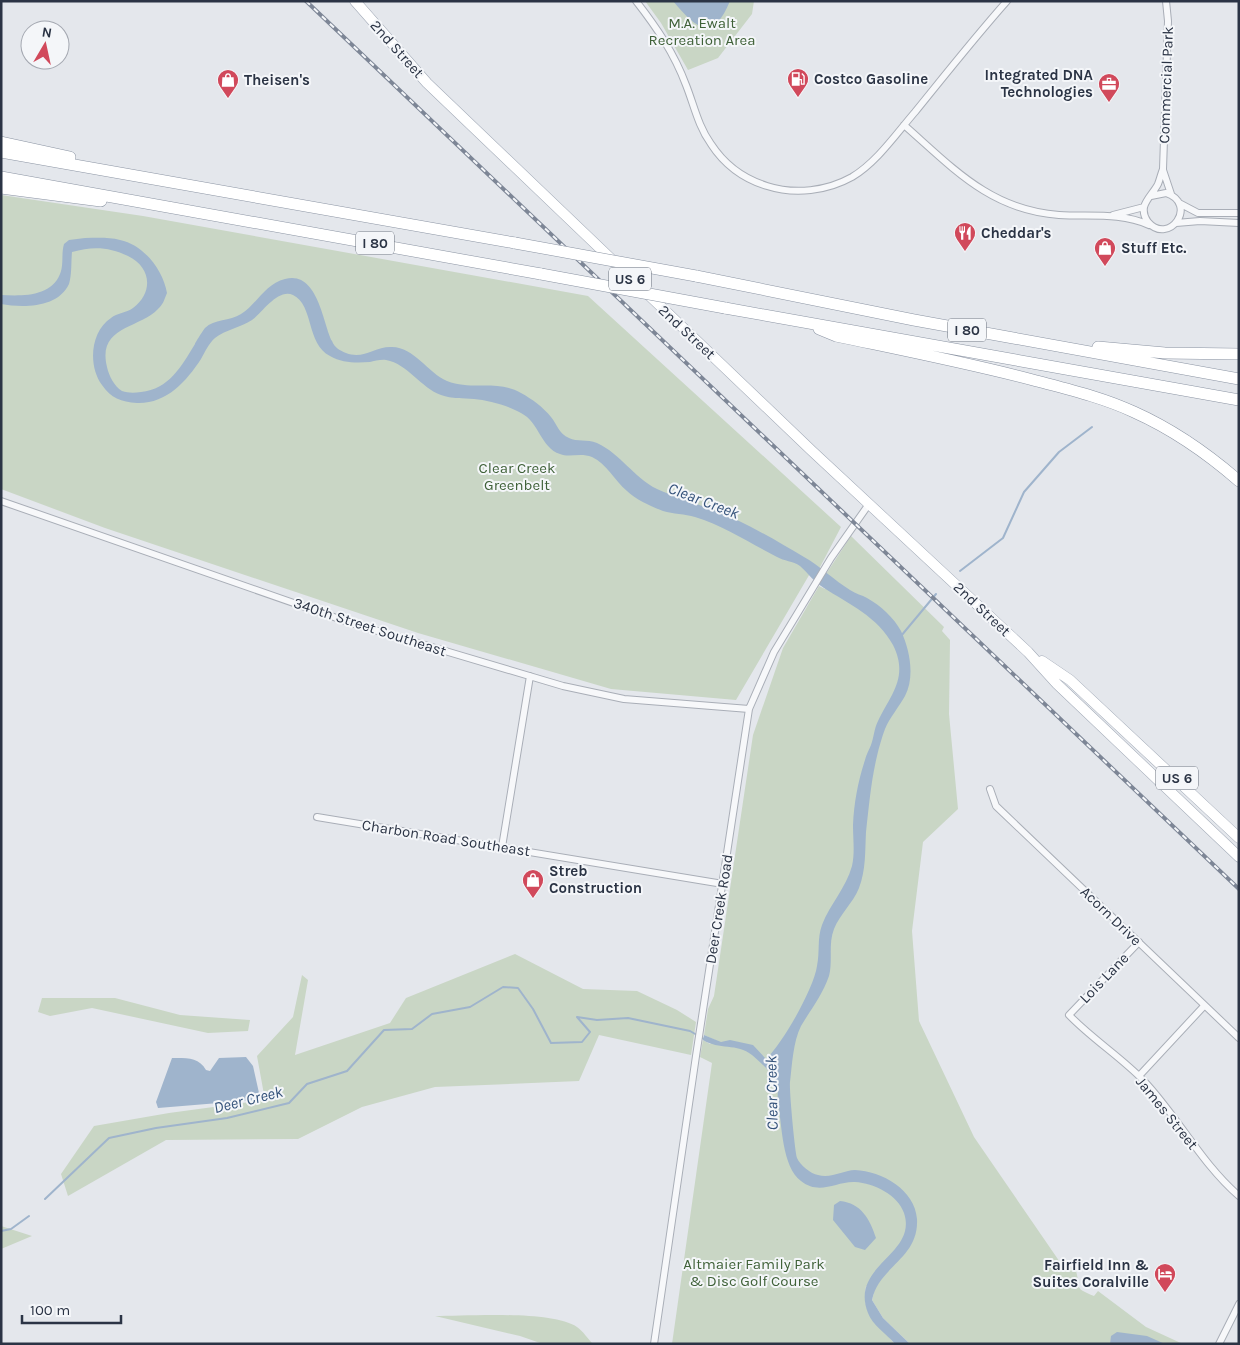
<svg xmlns="http://www.w3.org/2000/svg" width="1240" height="1345" font-family="Karla,sans-serif">
  <style>
    .green { fill: #c9d6c5 }
    .water { fill: #9fb4cc }
    .lines { fill: none; stroke-linecap: round; stroke-linejoin: round }
    .stream { stroke: #9fb4cc; stroke-width: 2 }
    .minor-casing { stroke: #a9aeb7; stroke-width: 8 }
    .primary-casing { stroke: #a3abb8; stroke-width: 11 }
    .motorway-casing { stroke: #8b94a3; stroke-width: 12 }
    .minor { stroke: #f7f8fa; stroke-width: 6 }
    .primary { stroke: #fff; stroke-width: 10 }
    .motorway { stroke: #fff; stroke-width: 11 }
    .rail-casing { stroke: #7d8696; stroke-width: 4 }
    .rail { stroke: #f4f6f9; stroke-width: 2; stroke-dasharray: 5.5; stroke-linecap: butt }
    .motorway-bridge-casing { stroke: #8b94a3; stroke-width: 12; stroke-linecap: butt }
    .motorway-bridge { stroke: #fff; stroke-width: 11 }
    .labels { text-anchor: middle; stroke-width: 4; stroke-linejoin: round; paint-order: stroke }
    .shield { fill: #f4f6f9; stroke: #676e7b; stroke-width: 1 }
    .shield-label { font-size: 14px; font-weight: bold; fill: #2b3445 }
    .park-label { font-size: 15px; fill: #3f6138; stroke: #f4f6f9 }
    .street-label { font-size: 15px; fill: #2b3445; stroke: #f4f6f9 }
    .poi-label { font-size: 15px; font-weight: bold; fill: #2b3445; stroke: #f4f6f9; text-anchor: start }
    .water-label { font-size: 16px; font-style: italic; fill: #34527a; stroke: #f4f6f9 }
  </style>
  <rect width="100%" height="100%" fill="#e4e7ec"/>
  <path class="green" d="M645,1H754L752,14L718,58L688,70L661,23Z
    M1,195L143,216L588,296L841,527L819,569L815,565L736,700L611,689L418,633L105,528L1,489Z
    M851,536L944,627L942,631L950,640L949,714L958,809L923,842L912,931L919,1021L974,1137L1064,1268L1068,1264L1076,1271C1081,1288 1072,1287 1094,1296L1098,1291L1146,1327L1183,1344H910L883,1318L872,1300L874,1292L866,1286C861,1316 878,1323 895,1344H672L712,1063L700,1057L703,1040L710,1044L715,1040L704,1035L708,1009L714,996L753,735L783,648L819,586L825,589L832,578L826,574Z
    M515,954L583,989L637,991L677,1010L696,1022L691,1055L599,1035L579,1081L435,1087L362,1107L298,1139L166,1140L68,1196L61,1174L94,1126L169,1113L265,1100L257,1056L293,1017L302,975L308,980L295,1055L390,1023L406,998Z
    M42,998H115L180,1015L250,1020L248,1031L208,1033L92,1008L50,1016L38,1012Z
    M1,1226L32,1236L1,1249Z
    M435,1316C467,1316 551,1310 577,1327C583,1331 588,1339 593,1344H543L520,1336Z"/>
  <path class="water" d="M673,1H730C712,45 694,26 673,1Z
    M85,238C96,238 109,237 120,240C144,245 163,270 167,293C164,300 164,303 158,309C139,329 97,326 107,367C109,376 114,386 122,391C128,393 134,393 141,392C169,389 181,367 195,344C195,343 204,329 205,328C214,319 230,321 241,314C256,305 265,284 285,279C318,270 323,324 332,341C335,348 339,350 346,353C364,360 375,346 392,347C414,347 428,373 447,381C473,391 496,379 521,393C532,399 543,407 551,417C557,424 559,434 569,438C577,442 587,439 597,443C621,454 633,477 657,489C683,501 711,507 737,520C760,531 782,544 804,557C820,566 834,580 850,590C856,594 862,595 867,598C880,605 894,618 901,631C910,650 915,677 905,696C899,707 890,717 885,729C882,737 879,747 877,756C871,781 869,806 866,832C865,851 866,870 859,888C853,903 840,914 834,929C828,944 833,961 829,976C822,996 811,1009 801,1026C793,1042 792,1065 790,1082C789,1089 795,1153 797,1158C800,1165 811,1174 818,1175C831,1179 844,1170 855,1170C882,1171 915,1190 917,1219C919,1259 879,1266 872,1300L883,1318L910,1344H895C887,1334 872,1325 868,1313C849,1265 918,1255 904,1213C898,1195 874,1183 855,1182C836,1181 820,1196 801,1181C782,1167 782,1125 778,1102C777,1096 779,1086 776,1080C770,1071 760,1062 752,1055C737,1043 719,1050 703,1040L704,1035L721,1042L730,1040L753,1045L766,1059C783,1043 814,988 817,966C820,952 817,938 822,925C830,904 846,888 852,866C855,853 853,839 853,825C854,803 858,781 865,760C866,755 869,750 871,745C874,737 874,729 878,721C891,694 909,677 893,645C878,617 849,604 824,588C814,582 808,573 800,566C793,561 784,561 777,557C750,543 724,526 695,517C685,514 673,514 663,511C652,507 635,499 627,491C614,480 607,464 592,457C580,452 570,458 560,454C541,448 539,422 521,413C509,406 488,400 474,399C463,398 452,399 441,395C421,388 408,364 386,360C382,359 374,361 370,362C356,363 342,363 330,356C306,344 314,305 293,295C278,288 262,313 252,320C241,327 225,330 215,338C209,343 205,352 201,359C186,382 166,404 137,403C121,402 111,398 102,385C88,366 90,332 111,318C117,313 126,313 133,308C154,292 151,267 128,256C109,247 93,246 72,252C71,262 72,274 69,284C58,308 23,308 1,304V295C22,296 51,297 60,274C64,265 61,254 64,244L69,240Z
    M246,1057L253,1066L259,1093L255,1100L158,1108L156,1102L172,1058C186,1058 199,1057 206,1070L210,1071L219,1058Z
    M840,1201C861,1203 870,1219 876,1238L865,1250L855,1247L833,1220L834,1205Z
    M1117,1332L1147,1336L1165,1344H1110L1111,1336Z"/>
  <g class="lines">
    <path class="stream" d="M960,571L1003,538L1024,492L1059,452L1092,427
      M901,636L936,594
      M45,1199L109,1138L156,1128L227,1118L289,1103L307,1084L347,1071L384,1030L412,1029L432,1014L470,1007L503,987L518,988L533,1009L551,1043L582,1042L590,1032L577,1017L597,1020L628,1018L690,1031L704,1039
      M1,1231L11,1229L29,1216"/>
    <g class="minor-casing">
      <path id="minor" d="M636,1C657,28 674,53 686,85C694,105 698,126 711,144C724,164 744,179 767,186C795,195 827,191 852,177C877,162 896,134 915,112C945,75 975,37 1007,1
        M904,125C953,168 990,210 1059,215C1089,217 1120,212 1149,225
        M1163,170L1171,194
        M1151,196L1166,193C1199,204 1169,246 1148,222C1145,218 1143,213 1144,207C1146,199 1154,192 1158,184C1160,179 1161,174 1163,169L1168,21L1166,1
        M1179,203L1198,213H1239
        M1113,215L1144,207
        M1176,223L1200,221L1239,223
        M1,501L351,623L563,686L624,699L749,709
        M990,789L996,806L1239,1038
        M317,817L723,884
        M502,847L530,676
        M1139,942L1069,1015C1092,1039 1121,1057 1144,1081C1178,1117 1201,1163 1239,1196
        M1139,1076L1204,1006
        M654,1344L696,1056L749,709L774,652L831,558L869,504
        M1219,1344L1239,1304"/>
    </g>
    <g class="primary-casing">
      <path id="primary" d="M355,1L427,83L812,451L1028,652L1057,684L1239,857
        M1042,661L1070,680L1239,838"/>
    </g>
    <g class="motorway-casing">
      <path id="motorway" d="M1,142L70,157
        M1,152L515,243
        M1,177L541,274
        M1,188L101,201
        M696,276L914,320L1239,379
        M725,308L1239,400
        M819,329L836,336C902,350 968,363 1033,380C1067,389 1102,397 1134,412C1172,429 1208,454 1239,481
        M1098,347L1165,353L1239,354"/>
    </g>
    <use href="#minor" class="minor"/>
    <use href="#primary" class="primary"/>
    <use href="#motorway" class="motorway"/>
    <g class="rail-casing">
      <path id="rail" d="M306,1L1239,889"/>
    </g>
    <use href="#rail" class="rail"/>
    <g class="motorway-bridge-casing">
      <path id="motorway-bridge" d="M515,243L696,276
        M541,274L725,308"/>
    </g>
    <use href="#motorway-bridge" class="motorway-bridge"/>
  </g>
  <defs>
    <g id="fuel-pin" transform="scale(1.125)"><path d="M0 17L-7.5 6A9.5 9.5 0 1 1 7.5 6Z" fill="#d1495b" stroke="#f4f6f9"/><path d="M-5.5-6h7V0h2V4h1.3V-2.5L3-4.5l.8-.8L6-3V5H2.5V1h-1V6h-7ZM-4.2-4.7v3.2H.2V-4.7Z" fill="#fff"/></g>
    <g id="shop-pin" transform="scale(1.125)"><path d="M0 17L-7.5 6A9.5 9.5 0 1 1 7.5 6Z" fill="#d1495b" stroke="#f4f6f9"/><path d="M-5-2.5h2.3a2.7 3.5 0 0 1 5.4 0H5L5.5 6h-11ZM-1.5-2.5h3a1.5 2.3 0 0 0-3 0Z" fill="#fff"/></g>
    <g id="office-pin" transform="scale(1.125)"><path d="M0 17L-7.5 6A9.5 9.5 0 1 1 7.5 6Z" fill="#d1495b" stroke="#f4f6f9"/><path d="M-6-3h4V-5.5h4V-3h4V5H-6ZM-1-4.5V-3h2v-1.5ZM-6 0V1H6V0Z" fill="#fff"/></g>
    <g id="restaurant-pin" transform="scale(1.125)"><path d="M0 17L-7.5 6A9.5 9.5 0 1 1 7.5 6Z" fill="#d1495b" stroke="#f4f6f9"/><path d="M-5-6h1v4h1v-4h1v4h1v-4h1v5L-1.5 .5V6h-2V.5L-5-1ZM5-6V6H3V1.5H1.5Q1.5-4 5-6Z" fill="#fff"/></g>
    <g id="hotel-pin" transform="scale(1.125)"><path d="M0 17L-7.5 6A9.5 9.5 0 1 1 7.5 6Z" fill="#d1495b" stroke="#f4f6f9"/><path d="M-6-4.5h1.5V1H6V5H4.5V3h-9V5H-6ZM-4 0a1.8 1.8 0 1 1 3.6 0ZM.5 0V-2.5h3Q6-2.5 6 0Z" fill="#fff"/></g>
  </defs>
  <g fill-rule="evenodd">
    <use href="#fuel-pin" x="798" y="79"/>
    <use href="#shop-pin" x="228" y="80"/>
    <use href="#office-pin" x="1109" y="84"/>
    <use href="#restaurant-pin" x="965" y="233"/>
    <use href="#shop-pin" x="1105" y="248"/>
    <use href="#shop-pin" x="533" y="880"/>
    <use href="#hotel-pin" x="1165" y="1274"/>
  </g>
  <g class="labels">
    <g class="shield">
      <rect x="356" y="231.5" width="38" height="23" rx="4"/>
      <rect x="609" y="267.5" width="42" height="23" rx="4"/>
      <rect x="948" y="318.5" width="38" height="23" rx="4"/>
      <rect x="1156" y="766.5" width="42" height="23" rx="4"/>
    </g>
    <g class="shield-label">
      <text x="375" y="248">I 80</text>
      <text x="630" y="284">US 6</text>
      <text x="967" y="335">I 80</text>
      <text x="1177" y="783">US 6</text>
    </g>
    <g class="park-label">
      <text x="702" y="28">M.A. Ewalt<tspan x="702" dy="17">Recreation Area</tspan></text>
      <text x="517" y="473">Clear Creek<tspan x="517" dy="17">Greenbelt</tspan></text>
      <text x="754" y="1269">Altmaier Family Park<tspan x="754" dy="17">&amp; Disc Golf Course</tspan></text>
    </g>
    <g class="street-label">
      <text transform="translate(397 49) rotate(48)" y="5">2nd Street</text>
      <text transform="translate(1166 85) rotate(-88)" y="5">Commercial Park</text>
      <text transform="translate(687 332) rotate(43)" y="5">2nd Street</text>
      <text transform="translate(982 609) rotate(43)" y="5">2nd Street</text>
      <text transform="translate(370 627) rotate(18)" y="5">340th Street Southeast</text>
      <text transform="translate(446 838) rotate(9)" y="5">Charbon Road Southeast</text>
      <text transform="translate(719 909) rotate(-81)" y="5">Deer Creek Road</text>
      <text transform="translate(1111 916) rotate(44)" y="5">Acorn Drive</text>
      <text transform="translate(1104 978) rotate(-46)" y="5">Lois Lane</text>
      <text transform="translate(1167 1113) rotate(51)" y="5">James Street</text>
    </g>
    <g class="poi-label">
      <text x="1093" y="80" text-anchor="end">Integrated DNA<tspan x="1093" dy="17">Technologies</tspan></text>
      <text x="814" y="84">Costco Gasoline</text>
      <text x="244" y="85">Theisen's</text>
      <text x="981" y="238">Cheddar's</text>
      <text x="1121" y="253">Stuff Etc.</text>
      <text x="549" y="876">Streb<tspan x="549" dy="17">Construction</tspan></text>
      <text x="1149" y="1270" text-anchor="end">Fairfield Inn &amp;<tspan x="1149" dy="17">Suites Coralville</tspan></text>
    </g>
    <g class="water-label">
      <text transform="translate(704 500) rotate(21)" y="6">Clear Creek</text>
      <text transform="translate(771 1093) rotate(-91)" y="6">Clear Creek</text>
      <text transform="translate(248 1099) rotate(-14)" y="6">Deer Creek</text>
    </g>
  </g>
  <rect width="1240" height="1345" fill="none" stroke="#2b3445" stroke-width="5"/>
  <g transform="translate(45 45) rotate(9)"><circle r="24" fill="#f4f6f9" stroke="#a4a8b1"/>
  <path d="M0-4L9 19L0 12L-9 19Z" fill="#d1495b"/>
  <text y="-8" font-size="14" font-weight="bold" text-anchor="middle" fill="#2b3445">N</text>
  </g>
  <path d="M22 1315v8h99v-8" fill="none" stroke="#2b3445" stroke-width="2.5"/>
  <text x="30" y="1315" font-size="15" fill="#2b3445" stroke="#f4f6f9" stroke-width="4" paint-order="stroke">100 m</text>
</svg>
